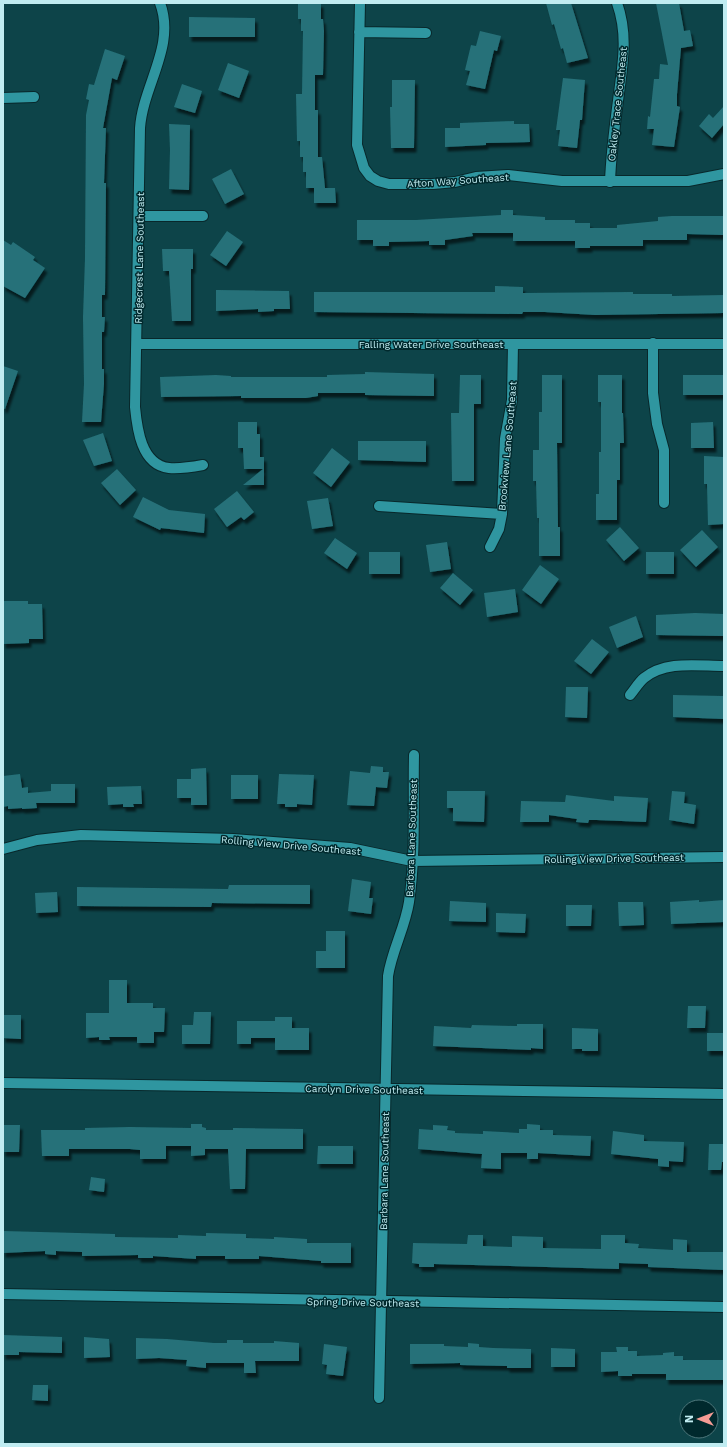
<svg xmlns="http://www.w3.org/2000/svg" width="727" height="1447" font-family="'Work Sans',sans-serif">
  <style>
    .building { fill: #267179; filter: url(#shadow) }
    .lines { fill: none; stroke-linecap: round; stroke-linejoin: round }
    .minor-casing { stroke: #08282b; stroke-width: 12 }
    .minor { stroke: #2f96a0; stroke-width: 10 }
    .labels { text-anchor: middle; stroke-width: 3; stroke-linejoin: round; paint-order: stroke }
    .street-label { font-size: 10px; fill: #c0ecf1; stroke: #00292d }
  </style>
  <defs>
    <filter id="shadow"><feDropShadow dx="2.5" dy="4.5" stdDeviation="1" flood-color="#0009"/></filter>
  </defs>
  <rect width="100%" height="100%" fill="#0d4449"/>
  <path class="building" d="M298,3H321V19H323L324,31L323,75H315V110H318V157H322L325,188H335L336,203H314V188H306V172H303V157H300V141H297L296,94H302L303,31H301V19H298Z
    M546,3H571L588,58L567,63L563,48L561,49L554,24L552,25Z
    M656,3H679L684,31L690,30L693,46L681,48L677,94V106L680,107L674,147L652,145L654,129H647L648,116L650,117L654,79H659L660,64L668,65Z
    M189,17L255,18V37H189Z
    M480,31L501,36L497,51L494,50L485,89L466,85L470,71L465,70L471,45L476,46Z
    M105,49L125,56L117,80L112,78L103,128H106L104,183H106L105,295H102V317H105L104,332H102V369H104V384L101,422H82L84,384L83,317L85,258L86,115L89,100L86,99L89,84L94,85Z
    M228,63L249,71L239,98L218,90Z
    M563,78L585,80L582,120H580L577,148L558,146L560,130H556Z
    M392,80H415L414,148H391L390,107H392Z
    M182,84L202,91L195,113L174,107Z
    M724,106V124L712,138L699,126L709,114L713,118Z
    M514,121V124H529L530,142L486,143V145L445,147V128H460V123Z
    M169,124L190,125L189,190L169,189L170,150Z
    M231,169L244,194L225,204L212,179Z
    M501,210H513V215L545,217V220H575V223H590V228H617V225L658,221V217L672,216H724V235L687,234V240H643V246H590V248H575V241H513V233H472L473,236L445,240V245H429V241L389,242V246H373V240H357V220H416L501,215Z
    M227,231L243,242L226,266L210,255Z
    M3,240L11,245L13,242L35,257L33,260L45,268L25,298L3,286Z
    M162,249H193V269H191V321H172L169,271H163Z
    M495,286L523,287V293L633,292V294H672V296L724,295V313L595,315L545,312H523L522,314L314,312V292H495Z
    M216,290L289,291L290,309H274V311L258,312V309L216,311Z
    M3,366L18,371L5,409L3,408Z
    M365,372L434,374V396L365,395V393H318V396L306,398H241V396L161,397L160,377L216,375L231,376V377H327V375L365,374Z
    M460,375H481V404H474V481H452L451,413H459Z
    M542,375H562V443H557L558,527H560V556H539V518H537L536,481H533V450H539V412H542Z
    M598,375H622V413H623L624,443H620V480H617V520H596V494H599V452H601V402H598Z
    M683,375H724V395H683Z
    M238,422H257V434H260V457H264V485H243L263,469H244L243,448H238Z
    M713,422L714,448H691V423Z
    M103,433L112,461L94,466L83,440Z
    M358,441H426V462L358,460Z
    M332,448L350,462L331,487L313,473Z
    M704,456L724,457V524L708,525L707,484H704Z
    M117,469L136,490L120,505L101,483Z
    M237,491L254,512L244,520L241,517L227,527L214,509Z
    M143,497L169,510L205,514L204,533L161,528L160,530L133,517Z
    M328,498L333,526L312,529L307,501Z
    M620,527L639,548L624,561L606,540Z
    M702,530L718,547L696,567L680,550Z
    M335,538L357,553L347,569L324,553Z
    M447,542L451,569L430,572L426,545Z
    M369,552H400V574H369Z
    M646,552H674V574H646Z
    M540,565L559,579L541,604L522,590Z
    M453,573L473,590L460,605L440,588Z
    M515,589L518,612L487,617L484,593Z
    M3,601H28V604H42L43,639H29V643L3,644Z
    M695,613L724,614V636L656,635V615Z
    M636,616L643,637L617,648L609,627Z
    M592,639L609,652L591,674L574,661Z
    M566,687H588L587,718L565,717Z
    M673,695L724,696V719L673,717Z
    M371,766L383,767V772H389L387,788L376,787L374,806L347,805L350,771L370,773Z
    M206,768L207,805H191V798H177V779H191V769Z
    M20,774L22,788L28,787V793L51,791V784H75V803H36L37,808L22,809V808L8,809V806L3,807V776Z
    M279,774L314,775L312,805L297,804V807H285V804H277Z
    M231,775H258V799H231Z
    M141,786L142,804H133L134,807H123V804L108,805L107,787Z
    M447,791H485L484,822L453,821V808H447Z
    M672,791L685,792L684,803L696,805L694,824L669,820Z
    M566,795L614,801V796L648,798L646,822L597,820H589L588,823L576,822L577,819L549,815V822H520L521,801L565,802Z
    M352,879L371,882L369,898H373L371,914L348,911Z
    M229,885H310V904L212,903L211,907L77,906V887L228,889Z
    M57,892L58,912L36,913L35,893Z
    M699,900V902L724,900V922L671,924L670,902Z
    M450,901L486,903V922L449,921Z
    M618,902H643L644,925L619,926Z
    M566,905H592L591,926H566Z
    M496,913L526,914L525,933L496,932Z
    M326,931H345V968H316V951H326Z
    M109,980H127V1003H153V1008H165L164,1032H154V1043H137V1037H109L110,1040H99V1037L86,1038V1013H109Z
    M688,1006H706L705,1028H687Z
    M194,1012H211L210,1044H182V1025H193Z
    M3,1015H21V1039L3,1038Z
    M275,1017H292V1028H309V1050H275V1038H251V1044H237V1021H275Z
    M517,1024H543V1049L531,1048V1050L433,1046L434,1026L471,1028L472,1025L517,1026Z
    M572,1028L598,1029V1051H582V1049H572Z
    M707,1033H724V1051H707Z
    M191,1124H202V1127L206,1128V1130H233V1128L303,1129V1149H246L245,1189H230L228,1149H205V1155L191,1156V1146H166V1159H140V1150L130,1149H69V1156H42L41,1130H85V1128L130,1127L191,1128Z
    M527,1124L540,1125V1130H553V1135L591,1136L590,1156L538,1153V1159H527V1153H501V1169L481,1168L482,1154L418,1149L419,1129L433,1130V1125L448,1126L447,1130L455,1131V1133L483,1134V1131L519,1133V1129H527Z
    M3,1125H20L19,1152H3Z
    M613,1131L644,1135V1141L684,1142L683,1162L669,1161V1167L658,1166V1159L611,1154Z
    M709,1144H724V1162H722L721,1170H708Z
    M318,1146H353V1164H317Z
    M91,1177L105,1179L104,1192L89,1190Z
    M3,1231L115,1234V1237L178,1238V1235L206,1236V1233L246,1234V1238L274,1239V1237L307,1239V1243H351V1263H321V1261L259,1256V1259H225V1256H196V1259L153,1256V1258H138V1255L82,1256V1252L56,1251V1255L45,1254V1251L3,1253Z
    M468,1235H483V1246L512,1247V1236L543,1237V1248L601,1249V1235H625V1243L639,1244L638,1248L673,1250V1239L687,1240V1252H724V1270L648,1267V1264L619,1263V1269L434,1264V1267H419V1264L412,1263L413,1243L467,1244Z
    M3,1335L62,1337V1353L19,1352V1355H3Z
    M84,1337L109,1339L110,1357L84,1358Z
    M136,1338L167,1339L214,1343H227V1340H243V1343H274V1341L299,1343V1361H255L256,1373H244V1363H206V1368L186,1366L187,1360L159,1358L136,1359Z
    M468,1343L479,1344V1347L493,1348L531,1349V1368H507V1366L460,1365V1363L410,1364V1344H444V1346L468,1347Z
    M324,1344L347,1347L343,1376L326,1374L327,1365L322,1364Z
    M616,1347H628V1351H637V1356L663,1355V1353L674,1352V1356H683V1360H724V1380H666V1374H632V1376H618V1371L601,1372V1352H617Z
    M551,1348L575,1349V1367H551Z
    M33,1385H48V1401L32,1400Z"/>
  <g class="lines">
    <g class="minor-casing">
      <path id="minor" d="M160,3C176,46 143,85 140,128L135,407C137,428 141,465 169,468C180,469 192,467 203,465
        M360,3L357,145L364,168L370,176L378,181L389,184H433L455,182L476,177L508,175L562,181H688L724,174
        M359,32L426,33
        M3,98L34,97
        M610,182C611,152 615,123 619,93C623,62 628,34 617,3
        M140,216H203
        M653,343V393L657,424L664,450V503
        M137,344H724
        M379,506L502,514
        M490,547L499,529L502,514L505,439L512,400L513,344
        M630,695C635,689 639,682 644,678C666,660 698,666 724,666
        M3,849L37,840L81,835L233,839L350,848L412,861L724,857
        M3,1083L724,1094
        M3,1294L724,1307
        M379,1398L388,976C392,950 405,928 409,902C416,854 413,804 414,755"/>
    </g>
    <use href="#minor" class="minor"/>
  </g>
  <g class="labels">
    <g class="street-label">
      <text transform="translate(617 104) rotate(-84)" y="4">Oakley Trace Southeast</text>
      <text transform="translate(458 180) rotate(-4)" y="4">Afton Way Southeast</text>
      <text transform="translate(139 258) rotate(-89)" y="4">Ridgecrest Lane Southeast</text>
      <text x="431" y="348">Falling Water Drive Southeast</text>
      <text transform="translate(507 446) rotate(-85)" y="4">Brookview Lane Southeast</text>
      <text transform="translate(411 838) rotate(-88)" y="4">Barbara Lane Southeast</text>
      <text transform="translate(291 845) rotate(5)" y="4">Rolling View Drive Southeast</text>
      <text transform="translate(614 858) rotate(-1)" y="4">Rolling View Drive Southeast</text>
      <text transform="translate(364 1089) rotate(1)" y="4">Carolyn Drive Southeast</text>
      <text transform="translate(384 1171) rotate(-89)" y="4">Barbara Lane Southeast</text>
      <text transform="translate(363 1302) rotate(1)" y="4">Spring Drive Southeast</text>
    </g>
  </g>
  <rect width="727" height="1447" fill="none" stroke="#c0ecf1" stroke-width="8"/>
  <g transform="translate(699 1419) rotate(270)"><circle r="19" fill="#00292d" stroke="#4d777b"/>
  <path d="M0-3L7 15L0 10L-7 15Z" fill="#f59c95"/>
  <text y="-6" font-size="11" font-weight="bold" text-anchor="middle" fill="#c0ecf1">N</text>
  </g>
</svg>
